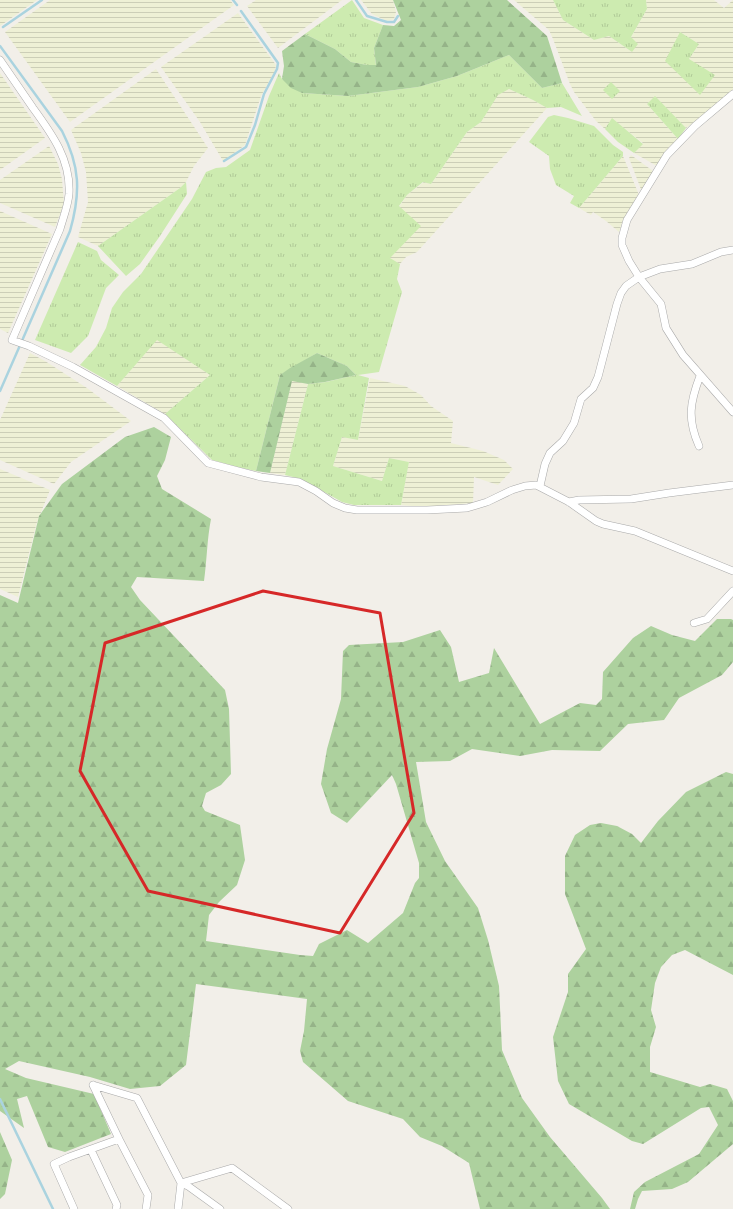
<svg xmlns="http://www.w3.org/2000/svg" width="733" height="1209" font-family="Ubuntu,sans-serif">
  <style>
    .farmland { fill: url(#farmland-rules); fill-rule: evenodd }
    .grass { fill: url(#grass-tufts) }
    .forest { fill: url(#forest-firs) }
    .lines { fill: none; stroke-linecap: round; stroke-linejoin: round }
    .stream { stroke: #aad3df; stroke-width: 2.5 }
    .street-casing { stroke: #a9a9a9; stroke-width: 8 }
    .street { stroke: #fff; stroke-width: 7 }
    .marked { fill: none; stroke: #d62828; stroke-width: 3; stroke-linejoin: round }
  </style>
  <defs>
    <pattern id="farmland-rules" width="6" height="5" patternUnits="userSpaceOnUse"><rect width="6" height="5" fill="#eef0d5"/><path d="M0 2.5h6" fill="none" stroke="#ccceb7"/></pattern>
    <pattern id="grass-tufts" width="24" height="20" patternUnits="userSpaceOnUse"><rect width="24" height="20" fill="#cdebb0"/><path d="M3 7l-1-3M5 7V3M7 7l1-3M15 17l-1-3M17 17v-4M19 17l1-3" fill="none" stroke="#b0c997"/></pattern>
    <pattern id="forest-firs" width="22" height="20" patternUnits="userSpaceOnUse"><rect width="22" height="20" fill="#add19e"/><path d="M5 1l3.5 6h-7zM16 11l3.5 6h-7z" fill="#95b388"/></pattern>
  </defs>
  <rect width="100%" height="100%" fill="#f2efe9"/>
  <path class="farmland" d="M0,0H37L0,26Z
    M50,0H230L234,5L70,122L5,32Z
    M256,0H342L278,48L247,6Z
    M361,0H393L396,12L394,19L387,21L372,14Z
    M514,0H553L563,20L594,40L609,36L632,52L631,37L647,9L646,0H714L724,8L733,0V93L686,128L655,97L647,104L678,139L669,147L657,166L634,153L643,143L612,119L605,129L596,121L574,92L570,84L553,39L549,30ZM680,32L699,44L689,59Z
    M238,13L276,65L275,71L261,96L245,145L223,161L200,122L161,67Z
    M156,69L208,148L194,166L186,182L180,188L98,246L78,237L88,202L86,172L81,153L71,130Z
    M0,73L45,138L0,170Z
    M509,89L533,100L547,108L417,252L406,257L400,264L389,258L420,226L399,207L407,195L424,182L431,184L467,132L481,122L498,94Z
    M49,146L58,164L62,179L64,204L55,227L0,203V180Z
    M631,155L653,171L642,192L629,158Z
    M623,156L639,195L623,220L619,232L606,221L593,212L591,215L579,208Z
    M0,211L52,234L8,333L0,329Z
    M157,339L210,375L165,414L117,386Z
    M30,353L45,361L87,388L131,421L71,462L54,484L0,460V420Z
    M370,378L405,386L421,395L431,406L453,421L451,443L483,451L504,460L513,469L498,485L474,477L473,503L423,507L401,505L409,462L389,458L382,481L333,466L342,437L358,440Z
    M292,380L308,384L285,475L270,473Z
    M0,469L50,490L37,522L18,597L0,589Z"/>
  <path class="grass" d="M352,0L364,18L383,25L374,48L376,66L367,65L351,62L335,49L305,34Z
    M553,0H646L647,9L631,37L638,44L632,52L609,36L594,40L563,20Z
    M680,32L699,44L689,59L715,75L700,95L665,61Z
    M509,55L542,88L562,83L582,116L561,107L547,108L533,100L509,89L498,95L481,122L467,132L431,184L423,182L407,195L399,206L421,226L390,258L400,264L397,279L402,292L379,372L358,375L369,378L358,440L342,437L333,466L382,481L389,458L409,462L401,505H354L342,502L301,479L285,475L308,384L326,382L356,375L347,366L317,353L280,375L256,471L241,468L212,460L165,414L210,375L157,340L117,386L80,365L96,347L106,328L112,308L123,292L141,274L192,199L206,172L216,168L226,167L250,150L269,96L279,73L282,79L302,93L348,96L418,87L457,76Z
    M611,82L620,91L612,99L603,90Z
    M655,96L686,128L678,139L647,104Z
    M554,115L568,118L594,126L613,145L623,152V156L579,208L570,203L574,196L556,185L550,169L549,156L529,142L548,117Z
    M612,118L643,144L634,153L618,142L605,129Z
    M186,182L187,194L160,236L140,264L126,276L98,246L180,188Z
    M78,242L97,251L101,260L119,275L106,288L88,336L71,353L35,340Z"/>
  <path class="forest" d="M393,0H507L547,36L562,83L542,88L509,55L457,76L418,87L348,96L302,93L291,88L282,79L284,66L282,51L305,34L335,49L351,62L367,65H376L374,48L383,25L394,26L401,20Z
    M317,353L347,366L356,375L325,382L308,384L292,381L270,473L256,471L280,375L290,368Z
    M154,427L171,437L165,460L157,476L162,489L211,519C207,539 207,560 204,581L137,577L131,587L140,600L225,690L229,709L231,774L221,785L206,793L202,806L205,811L240,825L245,860L237,885L219,902L209,915L206,941L300,955L313,956L319,944L347,930L368,943L403,913L415,883L419,878V863L396,784L392,775L347,823L331,813L321,784L327,749L341,699L343,651L349,645L403,642L440,630L451,647L459,682L489,673L494,648L540,724L580,703L596,705L602,699L603,672L633,638L651,626L672,635L695,641L717,619H731L733,620V662L722,675L679,698L664,720L628,724L600,751L552,750L520,756L472,749L450,761L416,762L426,822L445,861L478,908L488,940L499,986L502,1050L522,1098L550,1137L602,1198L610,1209H480L469,1163L442,1146L420,1137L403,1119L348,1101L303,1062L300,1051L304,1031L307,999L196,984L186,1065L160,1086L130,1089L90,1077L19,1061L5,1069L26,1078L94,1094L111,1134L65,1152L48,1147L27,1096L17,1099L24,1128L0,1111V595L18,603L39,516L62,484L125,437Z
    M726,772L733,774V975L685,950L672,955L661,967L655,983L651,1010L656,1027L650,1047V1072L700,1087L710,1084L727,1089L733,1101V1144L688,1182L672,1189L642,1191L638,1199L635,1209H630L634,1192L645,1182L699,1154L718,1125L709,1107L701,1108L643,1144L632,1141L569,1104L558,1081L553,1037L568,992V974L586,949L565,894V856L575,835L590,825L601,823L617,826L632,834L641,843L658,821L686,792Z
    M0,1132L12,1160L5,1194L0,1199Z"/>
  <g class="lines">
    <path class="stream" d="M233,0L237,5
      M356,0L367,16L387,22H394L398,16
      M3,27L42,0
      M0,46L62,131C80,166 81,192 70,231L0,391
      M224,161L246,147L255,125L264,94L277,69L278,63L241,11
      M0,1099L53,1209"/>
    <g class="street-casing">
      <path id="street" d="M0,60C11,76 22,92 33,108C52,134 71,160 69,194C68,206 63,218 60,229L12,340L29,346L73,367L164,418L208,463L261,477L299,482L316,491L333,503L345,508L357,510H427L467,508L487,502L512,490L525,486L536,485L569,502L596,521L603,524L635,531L733,571
        M733,94L695,126L667,155L627,220L622,238V245L629,261L639,277L661,304L666,328L683,355L733,412
        M699,446C687,419 690,402 700,376
        M540,486L545,464L550,453L563,441L574,423L581,399L593,388L598,377L617,304L621,293L626,286L639,277L660,269L692,264L721,252L733,250
        M569,502L579,500L631,499L669,493L733,485
        M694,623L707,619L733,591
        M93,1085L137,1098L181,1183L178,1209
        M119,1139L148,1195L146,1209
        M91,1150L117,1205L116,1209
        M181,1183L232,1168L288,1209
        M181,1183L188,1186L220,1209
        M74,1209L54,1164L69,1157L119,1139L93,1085"/>
    </g>
    <use href="#street" class="street"/>
  </g>
  <path class="marked" d="M263,591L380,613L414,813L340,933L148,891L80,771L105,643Z"/>
</svg>
